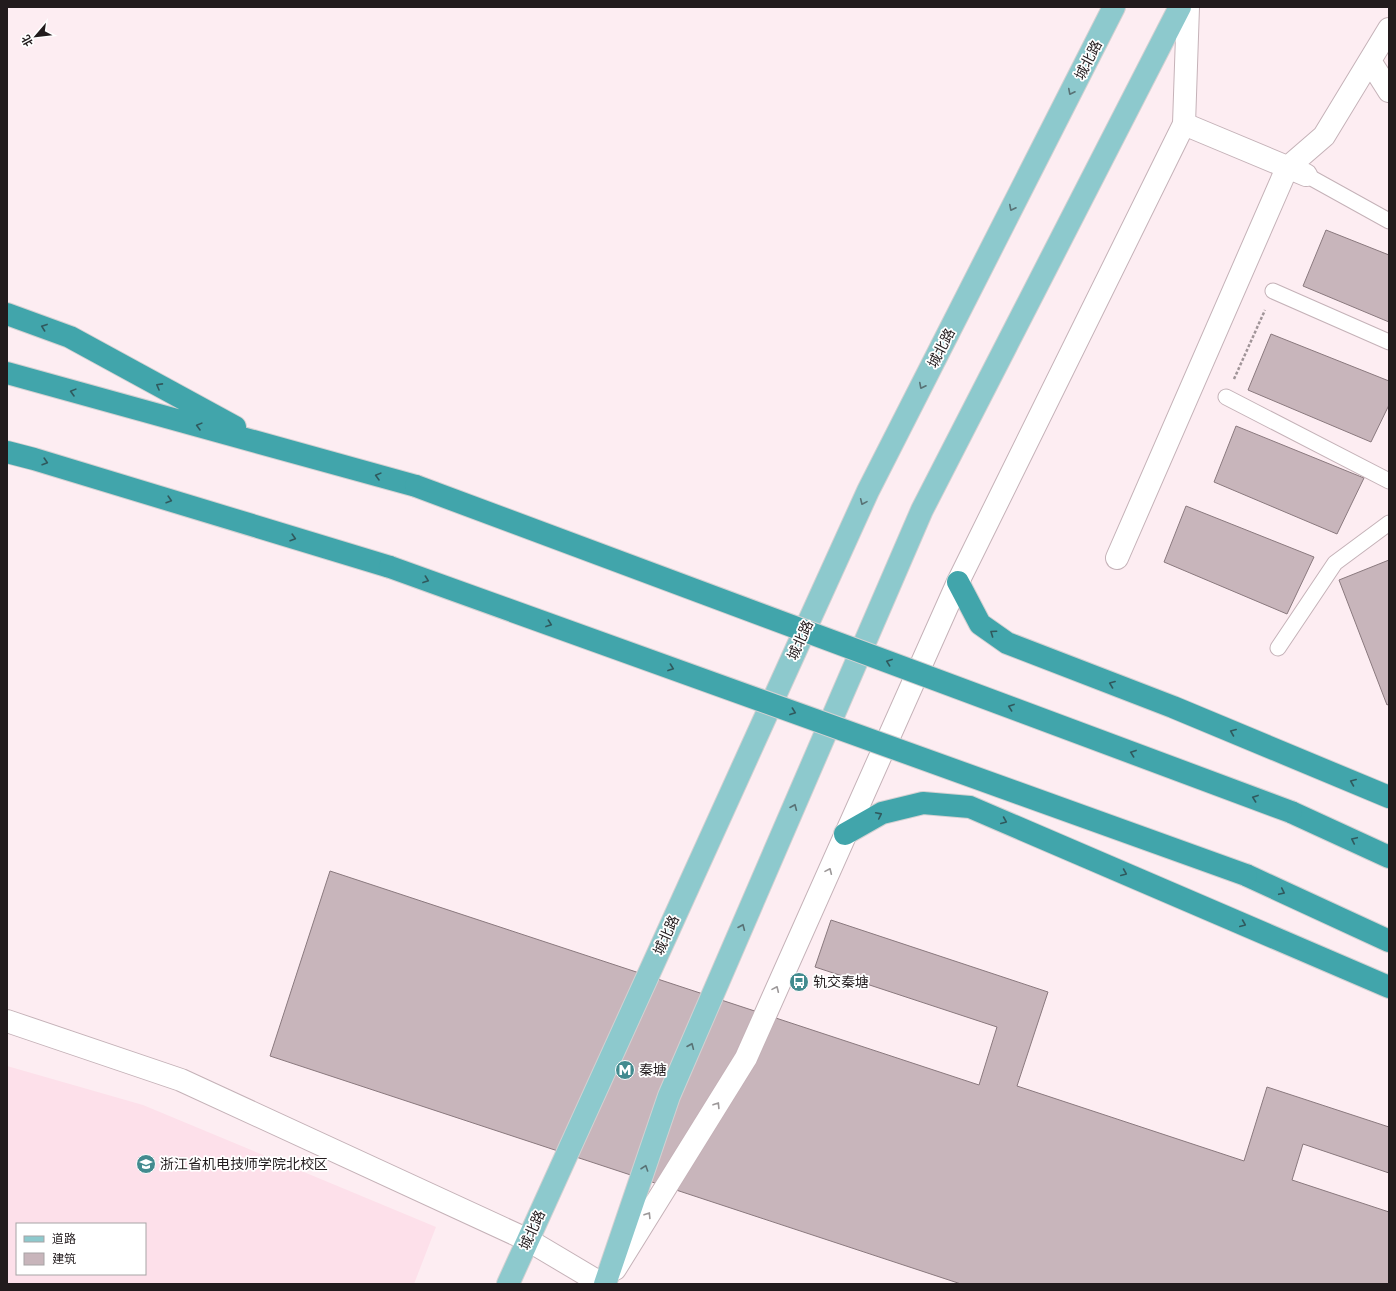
<svg xmlns="http://www.w3.org/2000/svg" width="1396" height="1291" font-family="Quicksand,'Noto Sans SC',sans-serif">
  <style>
    .built { fill: #fde0ea; fill-rule: evenodd }
    .building { fill: #c8b5bb; stroke: #8a797e }
    .lines { fill: none; stroke-linecap: round; stroke-linejoin: round }
    .lane-casing { stroke: #c5b2b8; stroke-width: 17 }
    .street-casing { stroke: #c5b2b8; stroke-width: 24 }
    .secondary-casing { stroke: #c5b2b8; stroke-width: 24 }
    .primary-casing { stroke: #d3d1d2; stroke-width: 24 }
    .highway-casing { stroke: #d3d1d2; stroke-width: 24 }
    .path { stroke: #a09498; stroke-width: 2.5; stroke-dasharray: 3 2; stroke-linecap: butt }
    .lane { stroke: #fff; stroke-width: 15 }
    .street { stroke: #fff; stroke-width: 22 }
    .secondary { stroke: #fff; stroke-width: 22 }
    .primary { stroke: #8dc9cd; stroke-width: 22 }
    .highway { stroke: #41a5ab; stroke-width: 22 }
    .highway-bridge-casing { stroke: #d3d1d2; stroke-width: 24; stroke-linecap: butt }
    .highway-bridge { stroke: #41a5ab; stroke-width: 22 }
    .oneway { stroke: #587275 }
    .oneway2 { stroke: #30595d }
    .oneway3 { stroke: #9c9899 }
    .labels { text-anchor: middle; stroke-width: 3.5; stroke-linejoin: round; paint-order: stroke }
    .street-label { font-size: 14px; fill: #221b1d; stroke: #fff }
    .poi-label { font-size: 14px; fill: #221b1d; stroke: #fff; text-anchor: start }
  </style>
  <rect width="100%" height="100%" fill="#fdedf2"/>
  <path class="built" d="M7,1066L143,1105L436,1227L414,1284H7ZM17,1224H145V1274H17Z"/>
  <path class="building" d="M1326,230L1389,255V322L1303,286Z
    M1271,334L1389,381V405L1371,442L1248,390Z
    M1236,426L1364,478L1337,534L1214,482Z
    M1186,506L1314,557L1287,614L1164,562Z
    M1389,560V704L1387,705L1339,580Z
    M330,871L979,1085L997,1027L815,967L831,920L1048,992L1017,1086L1244,1161L1267,1087L1389,1127V1173L1303,1144L1292,1180L1389,1212V1284H961L270,1056Z"/>
  <g class="lines">
    <g class="lane-casing">
      <path id="lane" d="M1306,175L1389,221
        M1273,291L1389,342
        M1226,397L1389,481
        M1278,648L1335,563L1389,523"/>
    </g>
    <g class="street-casing">
      <path id="street" d="M1370,61L1389,91
        M1184,124L1306,175
        M1117,558L1287,168L1324,136L1389,29"/>
    </g>
    <g class="secondary-casing">
      <path id="secondary" d="M7,1021L181,1080L528,1240L602,1284
        M615,1269L746,1058L958,582L1184,124L1188,7"/>
    </g>
    <g class="primary-casing">
      <path id="primary" d="M508,1284L868,491L1114,7
        M605,1284L669,1096L922,510L1180,7"/>
    </g>
    <g class="highway-casing">
      <path id="highway" d="M7,314L70,337L235,427
        M7,373L416,486
        M7,452L34,459L390,567
        M958,582L980,624L1007,643L1173,707L1389,797
        M1291,812L1389,857
        M845,834L882,813L923,803L970,807L1389,987
        M1246,875L1389,941"/>
    </g>
    <path class="path" d="M1234,379L1265,310"/>
    <use href="#lane" class="lane"/>
    <use href="#street" class="street"/>
    <use href="#secondary" class="secondary"/>
    <use href="#primary" class="primary"/>
    <use href="#highway" class="highway"/>
    <g class="highway-bridge-casing">
      <path id="highway-bridge" d="M416,486L1291,812
        M390,567L1246,875"/>
    </g>
    <use href="#highway-bridge" class="highway-bridge"/>
  </g>
  <defs><path id="oneway-chevron" d="M-2-3.5L2.5 0L-2 3.5" fill="none" stroke-width="1.6" stroke-linecap="round" stroke-linejoin="round"/></defs>
  <g class="oneway">
    <use href="#oneway-chevron" transform="translate(1071 92) rotate(117)"/>
    <use href="#oneway-chevron" transform="translate(1012 208) rotate(117)"/>
    <use href="#oneway-chevron" transform="translate(922 386) rotate(117)"/>
    <use href="#oneway-chevron" transform="translate(863 502) rotate(114)"/>
    <use href="#oneway-chevron" transform="translate(794 807) rotate(-67)"/>
    <use href="#oneway-chevron" transform="translate(742 927) rotate(-67)"/>
    <use href="#oneway-chevron" transform="translate(691 1046) rotate(-67)"/>
    <use href="#oneway-chevron" transform="translate(645 1168) rotate(-71)"/>
  </g>
  <g class="oneway2">
    <use href="#oneway-chevron" transform="translate(44 327) rotate(-160)"/>
    <use href="#oneway-chevron" transform="translate(159 386) rotate(-151)"/>
    <use href="#oneway-chevron" transform="translate(73 392) rotate(-165)"/>
    <use href="#oneway-chevron" transform="translate(199 426) rotate(-165)"/>
    <use href="#oneway-chevron" transform="translate(45 462) rotate(17)"/>
    <use href="#oneway-chevron" transform="translate(378 476) rotate(-165)"/>
    <use href="#oneway-chevron" transform="translate(169 500) rotate(17)"/>
    <use href="#oneway-chevron" transform="translate(293 538) rotate(17)"/>
    <use href="#oneway-chevron" transform="translate(426 580) rotate(20)"/>
    <use href="#oneway-chevron" transform="translate(549 624) rotate(20)"/>
    <use href="#oneway-chevron" transform="translate(993 633) rotate(-145)"/>
    <use href="#oneway-chevron" transform="translate(889 662) rotate(-160)"/>
    <use href="#oneway-chevron" transform="translate(671 668) rotate(20)"/>
    <use href="#oneway-chevron" transform="translate(1112 684) rotate(-159)"/>
    <use href="#oneway-chevron" transform="translate(1011 707) rotate(-160)"/>
    <use href="#oneway-chevron" transform="translate(793 712) rotate(20)"/>
    <use href="#oneway-chevron" transform="translate(1233 732) rotate(-158)"/>
    <use href="#oneway-chevron" transform="translate(1133 753) rotate(-160)"/>
    <use href="#oneway-chevron" transform="translate(1353 782) rotate(-158)"/>
    <use href="#oneway-chevron" transform="translate(1255 798) rotate(-160)"/>
    <use href="#oneway-chevron" transform="translate(879 815) rotate(-26)"/>
    <use href="#oneway-chevron" transform="translate(1004 821) rotate(23)"/>
    <use href="#oneway-chevron" transform="translate(1354 840) rotate(-155)"/>
    <use href="#oneway-chevron" transform="translate(1124 873) rotate(23)"/>
    <use href="#oneway-chevron" transform="translate(1282 892) rotate(25)"/>
    <use href="#oneway-chevron" transform="translate(1243 924) rotate(23)"/>
  </g>
  <g class="oneway3">
    <use href="#oneway-chevron" transform="translate(829 871) rotate(-66)"/>
    <use href="#oneway-chevron" transform="translate(776 989) rotate(-66)"/>
    <use href="#oneway-chevron" transform="translate(717 1105) rotate(-58)"/>
    <use href="#oneway-chevron" transform="translate(648 1215) rotate(-58)"/>
  </g>
  <defs>
    <g id="bus-disc" transform="scale(1)"><circle r="9.5" fill="#438b8f" stroke="#fff"/><path d="M-5-6H5V4H4V6H2V4H-2V6H-4V4H-5ZM-3.5-4V0h7V-4ZM-3.5 1.2v1.5H-2V1.2ZM2 1.2v1.5H3.5V1.2Z" fill="#fff"/></g>
    <g id="metro-disc" transform="scale(1)"><circle r="9.5" fill="#438b8f" stroke="#fff"/><path d="M-5.5 5V-5H-3L0 0L3-5H5.5V5H3V-.5L0 4L-3-.5V5Z" fill="#fff"/></g>
    <g id="university-disc" transform="scale(1)"><circle r="9.5" fill="#438b8f" stroke="#fff"/><path d="M0-5L7-2L0 1L-7-2ZM-4 1L0 2.5L4 1V4Q0 6-4 4Z" fill="#fff"/></g>
  </defs>
  <g fill-rule="evenodd">
    <use href="#bus-disc" x="799" y="982"/>
    <use href="#metro-disc" x="625" y="1070"/>
    <use href="#university-disc" x="146" y="1164"/>
  </g>
  <g class="labels">
    <g class="street-label">
      <text transform="translate(1088 60) rotate(-63)" y="5">城北路</text>
      <text transform="translate(941 348) rotate(-63)" y="5">城北路</text>
      <text transform="translate(800 640) rotate(-66)" y="5">城北路</text>
      <text transform="translate(666 935) rotate(-66)" y="5">城北路</text>
      <text transform="translate(532 1230) rotate(-66)" y="5">城北路</text>
    </g>
    <g class="poi-label">
      <text x="813" y="987">轨交秦塘</text>
      <text x="639" y="1075">秦塘</text>
      <text x="160" y="1169">浙江省机电技师学院北校区</text>
    </g>
  </g>
  <rect width="1396" height="1291" fill="none" stroke="#221b1d" stroke-width="16"/>
  <rect x="16" y="1223" width="130" height="52" fill="#ffffff" stroke="#a7a4a5"/>
  <rect x="24" y="1236" width="20" height="6" fill="#8dc9cd" stroke="#a7a4a5"/>
  <text x="52" y="1243" font-size="12" fill="#221b1d">道路</text>
  <rect x="24" y="1253" width="20" height="12" fill="#c8b5bb" stroke="#a7a4a5"/>
  <text x="52" y="1263" font-size="12" fill="#221b1d">建筑</text>
  <g transform="translate(36 36) rotate(242)" stroke="#ffffff" stroke-width="3" paint-order="stroke">
  <path d="M0-3L7 15L0 10L-7 15Z" fill="#221b1d"/>
  <text y="-6" font-size="11" font-weight="bold" text-anchor="middle" fill="#221b1d">北</text>
  </g>
</svg>
